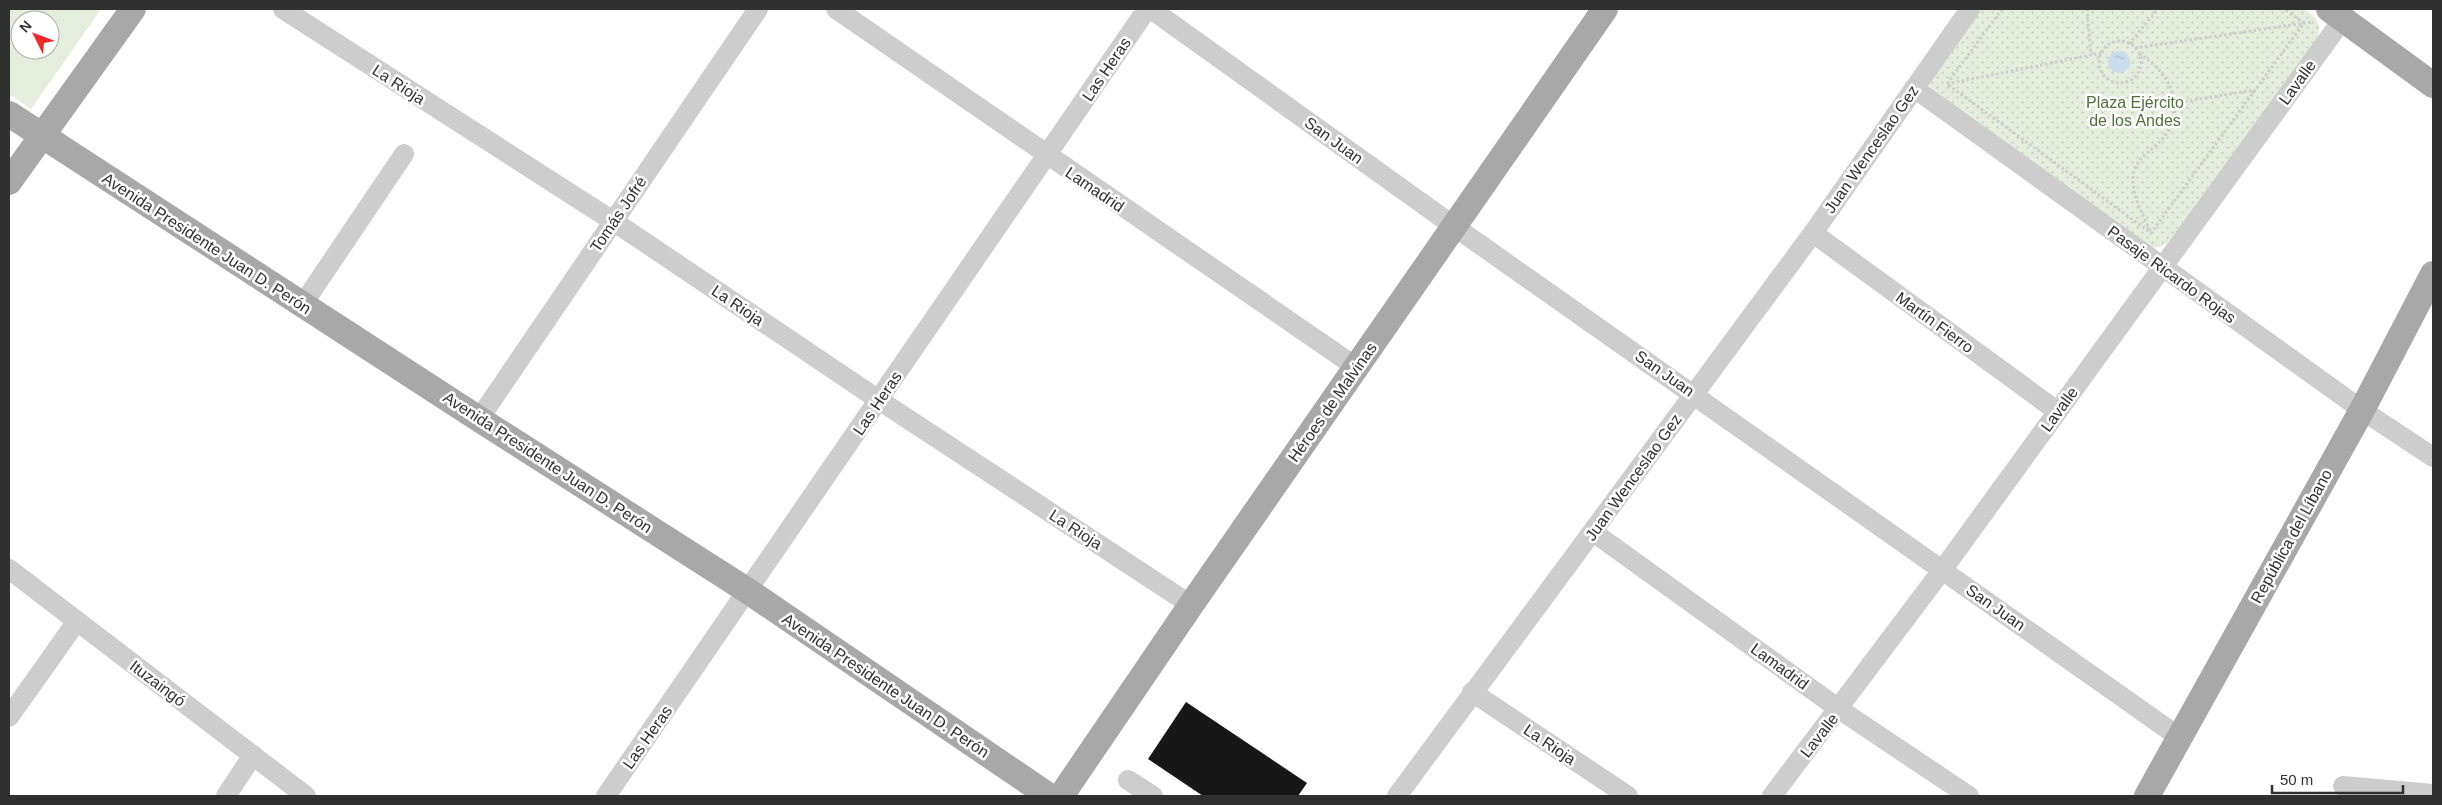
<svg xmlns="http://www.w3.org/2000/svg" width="2442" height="805" font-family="Arial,sans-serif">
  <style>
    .grass { fill: #e5eedd; fill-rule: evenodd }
    .park { fill: url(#park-dots) }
    .water { fill: url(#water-ripples) }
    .building { fill: #171717 }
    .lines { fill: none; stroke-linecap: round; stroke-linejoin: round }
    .path { stroke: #cdcdcd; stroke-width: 3; stroke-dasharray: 2.5 2.5; stroke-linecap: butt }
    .minor { stroke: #cdcdcd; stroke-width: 20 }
    .major { stroke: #a8a8a8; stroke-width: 26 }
    .labels { text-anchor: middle; stroke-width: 5; stroke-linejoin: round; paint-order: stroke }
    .street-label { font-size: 16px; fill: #303030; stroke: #fff }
    .park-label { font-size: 16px; fill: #4f703a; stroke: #fff }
  </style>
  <defs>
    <pattern id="park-dots" width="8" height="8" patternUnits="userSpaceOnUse" patternTransform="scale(1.25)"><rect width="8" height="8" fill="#e5eedd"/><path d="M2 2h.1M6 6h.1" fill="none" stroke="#c5ccbe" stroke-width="1.8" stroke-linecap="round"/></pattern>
    <pattern id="water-ripples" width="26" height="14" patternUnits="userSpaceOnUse" patternTransform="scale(1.25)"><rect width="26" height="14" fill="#c9ddef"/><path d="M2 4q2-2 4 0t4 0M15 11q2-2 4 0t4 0" fill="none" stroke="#adbecd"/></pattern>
  </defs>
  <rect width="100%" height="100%" fill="#fff"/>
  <path class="grass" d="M9,9H101L31,109L9,94ZM20,20H50V50H20Z"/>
  <path class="park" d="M1978,9H2305C2316,17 2323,25 2317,38L2169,241L2163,246L2152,248L1930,87L1929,82Z"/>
  <path class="water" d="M2108 62a11 11 0 1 1 22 0a11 11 0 1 1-22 0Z"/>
  <path class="building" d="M1186,702L1307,783L1298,796H1203L1148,759Z"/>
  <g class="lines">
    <path class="path" d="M2002,9L1947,84L2151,233L2304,23L2284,9
      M2087,9L2091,55
      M2099 62a21 21 0 1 1 42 0a21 21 0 1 1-42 0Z
      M2129,44L2158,9
      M2135,48L2312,22
      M2139,54C2168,70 2188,107 2164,137C2155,148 2138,157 2134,171C2129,192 2143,214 2151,233
      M1947,84L2101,53
      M2175,103L2255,90"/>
    <path class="minor" d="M283,9L613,221L879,400L1191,605
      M836,9L1356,367
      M1151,9L1455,227L2179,737
      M1914,88L2362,410L2433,457
      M1813,233L2057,411
      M303,304L404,154
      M479,419L758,9
      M1593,532L1839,709L1969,796
      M9,569L306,796
      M1472,692L1628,796
      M9,717L77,621
      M1128,780L1153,796
      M2343,786L2433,794
      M226,796L253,755
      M606,796L1147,9
      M1397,796L1813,233L1970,9
      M1772,796L1943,569L2343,19"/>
    <path class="major" d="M2329,9L2433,85
      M9,114L479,419L748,591L1049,796
      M9,182L133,9
      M1061,796L1191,605L1605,9
      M2147,796L2362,410L2433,274"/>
  </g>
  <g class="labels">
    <g class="street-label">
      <text transform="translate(1106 69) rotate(-56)" y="6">Las Heras</text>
      <text transform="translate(2297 82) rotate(-54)" y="6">Lavalle</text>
      <text transform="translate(399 84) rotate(33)" y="6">La Rioja</text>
      <text transform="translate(1334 140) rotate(36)" y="6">San Juan</text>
      <text transform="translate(1871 149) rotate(-55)" y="6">Juan Wenceslao Gez</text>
      <text transform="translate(1095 189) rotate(34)" y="6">Lamadrid</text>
      <text transform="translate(618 214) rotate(-56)" y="6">Tomás Jofré</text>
      <text transform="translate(207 243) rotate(33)" y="6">Avenida Presidente Juan D. Perón</text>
      <text transform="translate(2172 274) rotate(36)" y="6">Pasaje Ricardo Rojas</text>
      <text transform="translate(738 305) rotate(34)" y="6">La Rioja</text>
      <text transform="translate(1935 322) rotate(36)" y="6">Martín Fierro</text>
      <text transform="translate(1665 373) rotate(35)" y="6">San Juan</text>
      <text transform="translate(1332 402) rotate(-55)" y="6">Héroes de Malvinas</text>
      <text transform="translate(877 403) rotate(-56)" y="6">Las Heras</text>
      <text transform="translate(2059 409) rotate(-54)" y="6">Lavalle</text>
      <text transform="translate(548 462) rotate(33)" y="6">Avenida Presidente Juan D. Perón</text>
      <text transform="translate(1633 477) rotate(-54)" y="6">Juan Wenceslao Gez</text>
      <text transform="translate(1076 529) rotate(33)" y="6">La Rioja</text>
      <text transform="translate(2291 536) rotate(-61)" y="6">República del Líbano</text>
      <text transform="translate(1996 607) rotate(35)" y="6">San Juan</text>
      <text transform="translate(1780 666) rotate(36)" y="6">Lamadrid</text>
      <text transform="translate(158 683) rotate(37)" y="6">Ituzaingó</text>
      <text transform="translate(886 685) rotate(34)" y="6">Avenida Presidente Juan D. Perón</text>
      <text transform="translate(1819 735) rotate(-52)" y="6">Lavalle</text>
      <text transform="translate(647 737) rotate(-55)" y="6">Las Heras</text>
      <text transform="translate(1550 744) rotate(34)" y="6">La Rioja</text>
    </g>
    <g class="park-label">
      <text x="2135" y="108">Plaza Ejército<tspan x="2135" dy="18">de los Andes</tspan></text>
    </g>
  </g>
  <rect width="2442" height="805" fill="none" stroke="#303030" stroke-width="20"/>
  <g transform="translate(35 35) rotate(312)"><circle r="24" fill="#ffffff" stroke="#acacac"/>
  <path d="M0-4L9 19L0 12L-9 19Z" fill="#f22828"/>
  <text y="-8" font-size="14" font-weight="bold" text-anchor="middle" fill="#303030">N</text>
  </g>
  <path d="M2272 785v8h131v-8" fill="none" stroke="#303030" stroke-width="2.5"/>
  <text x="2280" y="785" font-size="15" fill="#303030" stroke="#ffffff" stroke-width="4" paint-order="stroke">50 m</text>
</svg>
